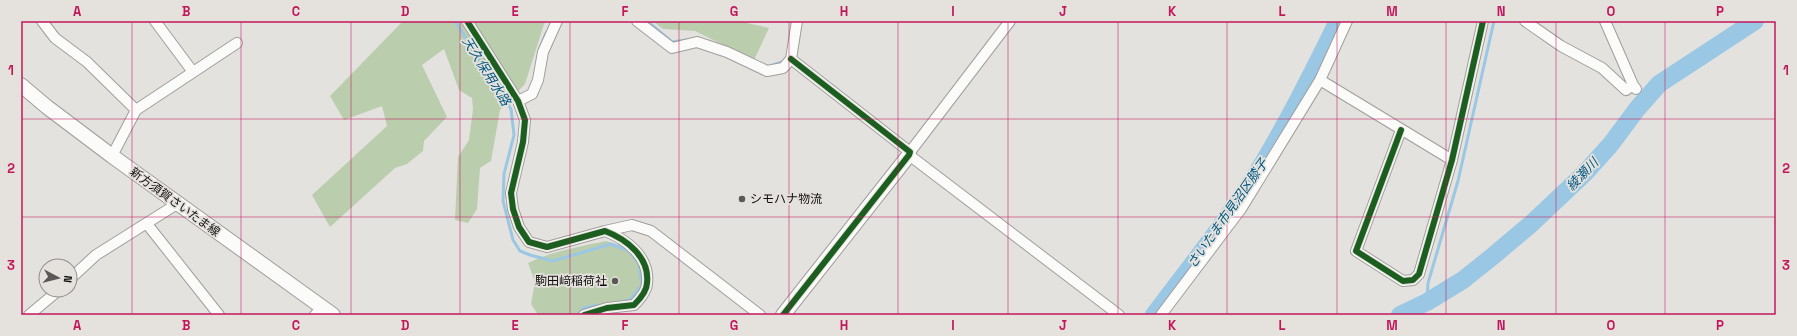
<svg xmlns="http://www.w3.org/2000/svg" width="1797" height="336" font-family="'Space Grotesk','Noto Sans JP',sans-serif">
  <style>
    .forest { fill: #baceae }
    .lines { fill: none; stroke-linecap: round; stroke-linejoin: round }
    .stream { stroke: #9ac7e3; stroke-width: 3 }
    .river { stroke: #9ac7e3; stroke-width: 18 }
    .street-casing { stroke: #a09e9c; stroke-width: 12 }
    .secondary-casing { stroke: #a09e9c; stroke-width: 16 }
    .street { stroke: #fbfbfa; stroke-width: 10 }
    .secondary { stroke: #fbfbfa; stroke-width: 14 }
    .cycleway-casing { stroke: #e5e2de; stroke-width: 8 }
    .cycleway { stroke: #1b5e20; stroke-width: 6 }
    .grid { fill: none; stroke: #c2185b; stroke-width: 1; stroke-opacity: 0.55 }
    .poi-dot { fill: #5a5957; stroke: #e5e2de; stroke-width: 1.5 }
    .labels { text-anchor: middle; stroke-width: 3.5; stroke-linejoin: round; paint-order: stroke }
    .poi-label { font-size: 12px; fill: #100f0e; stroke: #e5e2de; text-anchor: start }
    .street-label { font-size: 12px; fill: #100f0e; stroke: #e5e2de }
    .water-label { font-size: 13px; font-style: italic; fill: #035981; stroke: #e5e2de }
    .neatline { fill: none; stroke: #c2185b; stroke-width: 1.5 }
    .grid-label { font-size: 13px; text-anchor: middle; font-weight: bold; fill: #c2185b }
  </style>
  <rect width="100%" height="100%" fill="#e4e2df"/>
  <path class="forest" d="M403,21H545L525,84L500,110L491,161L480,168L477,209L468,223L455,220L458,157L469,140L473,109L472,98L459,90L444,49L422,65L447,117L424,141L423,151L407,164L395,168L330,227L312,195L387,126L382,106L344,120L330,96Z
    M653,21H738L769,28L754,60L695,31L663,29Z
    M606,241L629,248L637,257L644,278L642,290L635,300L581,315H538L531,304L535,282L528,263C552,251 579,247 606,241Z"/>
  <g class="lines">
    <path class="stream" d="M455,21L511,109L514,135L504,174L503,201L513,240L520,251L530,255L553,261L611,244L629,251L639,264L642,285L630,300L624,301
      M647,21L672,42L693,39
      M540,48L546,33
      M773,65L785,61
      M536,69L538,55
      M1427,302L1428,283L1458,181L1494,21
      M578,315L583,308L599,305"/>
    <path class="river" d="M1154,315C1184,275 1215,236 1243,195C1279,140 1309,80 1338,21
      M1400,315L1427,302L1463,280L1493,256L1531,224L1585,173L1611,144L1637,109L1659,84L1755,21"/>
    <g class="street-casing">
      <path id="street" d="M42,21L55,38L87,62L136,110
        M155,21L193,72
        M467,21L518,101L525,120L523,142L511,193L513,209L519,227L529,242L547,247L605,231C626,239 650,257 647,283C647,291 640,299 634,305L607,308L584,315
        M637,21L672,48L697,42L727,52L767,71L783,68L791,59L797,21
        M1525,21L1561,46L1602,68L1626,90L1633,85
        M1605,21L1633,85L1636,89
        M791,59L910,152L909,155L1119,315
        M1320,80L1452,160
        M518,101L532,94L538,80L543,52L557,21
        M1401,130L1356,251L1403,281L1413,280L1419,274L1452,160L1483,21
        M910,152L1010,21
        M112,156L136,110L237,43
        M147,224L219,315
        M605,231L632,225L651,231L760,315
        M70,279L96,255L177,204
        M29,315L59,290
        M315,315L322,308
        M1161,315L1241,209L1320,80L1347,21"/>
    </g>
    <g class="secondary-casing">
      <path id="secondary" d="M21,85L47,107L112,156L333,315
        M783,315L909,155"/>
    </g>
    <use href="#street" class="street"/>
    <use href="#secondary" class="secondary"/>
    <g class="cycleway-casing">
      <path id="cycleway" d="M467,21L518,101L525,120L523,142L511,193L513,209L519,227L529,242L547,247L605,231C626,239 650,257 647,283C647,291 640,299 634,305L607,308L584,315
        M1401,130L1356,251L1403,281L1413,280L1419,274L1452,160L1483,21
        M783,315L909,155L910,152L791,59"/>
    </g>
    <use href="#cycleway" class="cycleway"/>
  </g>
  <path class="grid" d="M132,21V315M241,21V315M351,21V315M460,21V315M570,21V315M679,21V315M789,21V315M898,21V315M1008,21V315M1118,21V315M1227,21V315M1337,21V315M1446,21V315M1556,21V315M1665,21V315M21,119H1776M21,217H1776"/>
  <g class="poi-dot">
    <circle cx="742" cy="199" r="4"/>
    <circle cx="615" cy="281" r="4"/>
  </g>
  <g class="labels">
    <g class="poi-label">
      <text x="750" y="203">シモハナ物流</text>
      <text x="607" y="285" text-anchor="end">駒田﨑稲荷社</text>
    </g>
    <g class="street-label">
      <text transform="translate(175 202) rotate(36)" y="4">新方須賀さいたま線</text>
    </g>
    <g class="water-label">
      <text transform="translate(487 71) rotate(58)" y="5">天久保用水路</text>
      <text transform="translate(1582 174) rotate(-46)" y="5">綾瀬川</text>
      <text transform="translate(1227 213) rotate(-55)" y="5">さいたま市見沼区膝子</text>
    </g>
  </g>
  <rect width="1797" height="336" fill="none" stroke="#e5e2de" stroke-width="44"/>
  <g transform="translate(58 278) rotate(97)"><circle r="19" fill="#e5e2de" stroke="#908e8b"/>
  <path d="M0-3L7 15L0 10L-7 15Z" fill="#5a5957"/>
  <text y="-6" font-size="11" font-weight="bold" text-anchor="middle" fill="#100f0e">N</text>
  </g>
  <rect x="22" y="22" width="1753" height="292" class="neatline"/>
  <g class="grid-label">
    <text x="77" y="16">A</text>
    <text x="186" y="16">B</text>
    <text x="296" y="16">C</text>
    <text x="405" y="16">D</text>
    <text x="515" y="16">E</text>
    <text x="625" y="16">F</text>
    <text x="734" y="16">G</text>
    <text x="844" y="16">H</text>
    <text x="953" y="16">I</text>
    <text x="1063" y="16">J</text>
    <text x="1172" y="16">K</text>
    <text x="1282" y="16">L</text>
    <text x="1392" y="16">M</text>
    <text x="1501" y="16">N</text>
    <text x="1611" y="16">O</text>
    <text x="1720" y="16">P</text>
    <text x="11" y="75">1</text>
    <text x="1786" y="75">1</text>
    <text x="11" y="173">2</text>
    <text x="1786" y="173">2</text>
    <text x="11" y="270">3</text>
    <text x="1786" y="270">3</text>
    <text x="77" y="330">A</text>
    <text x="186" y="330">B</text>
    <text x="296" y="330">C</text>
    <text x="405" y="330">D</text>
    <text x="515" y="330">E</text>
    <text x="625" y="330">F</text>
    <text x="734" y="330">G</text>
    <text x="844" y="330">H</text>
    <text x="953" y="330">I</text>
    <text x="1063" y="330">J</text>
    <text x="1172" y="330">K</text>
    <text x="1282" y="330">L</text>
    <text x="1392" y="330">M</text>
    <text x="1501" y="330">N</text>
    <text x="1611" y="330">O</text>
    <text x="1720" y="330">P</text>
  </g>
</svg>
